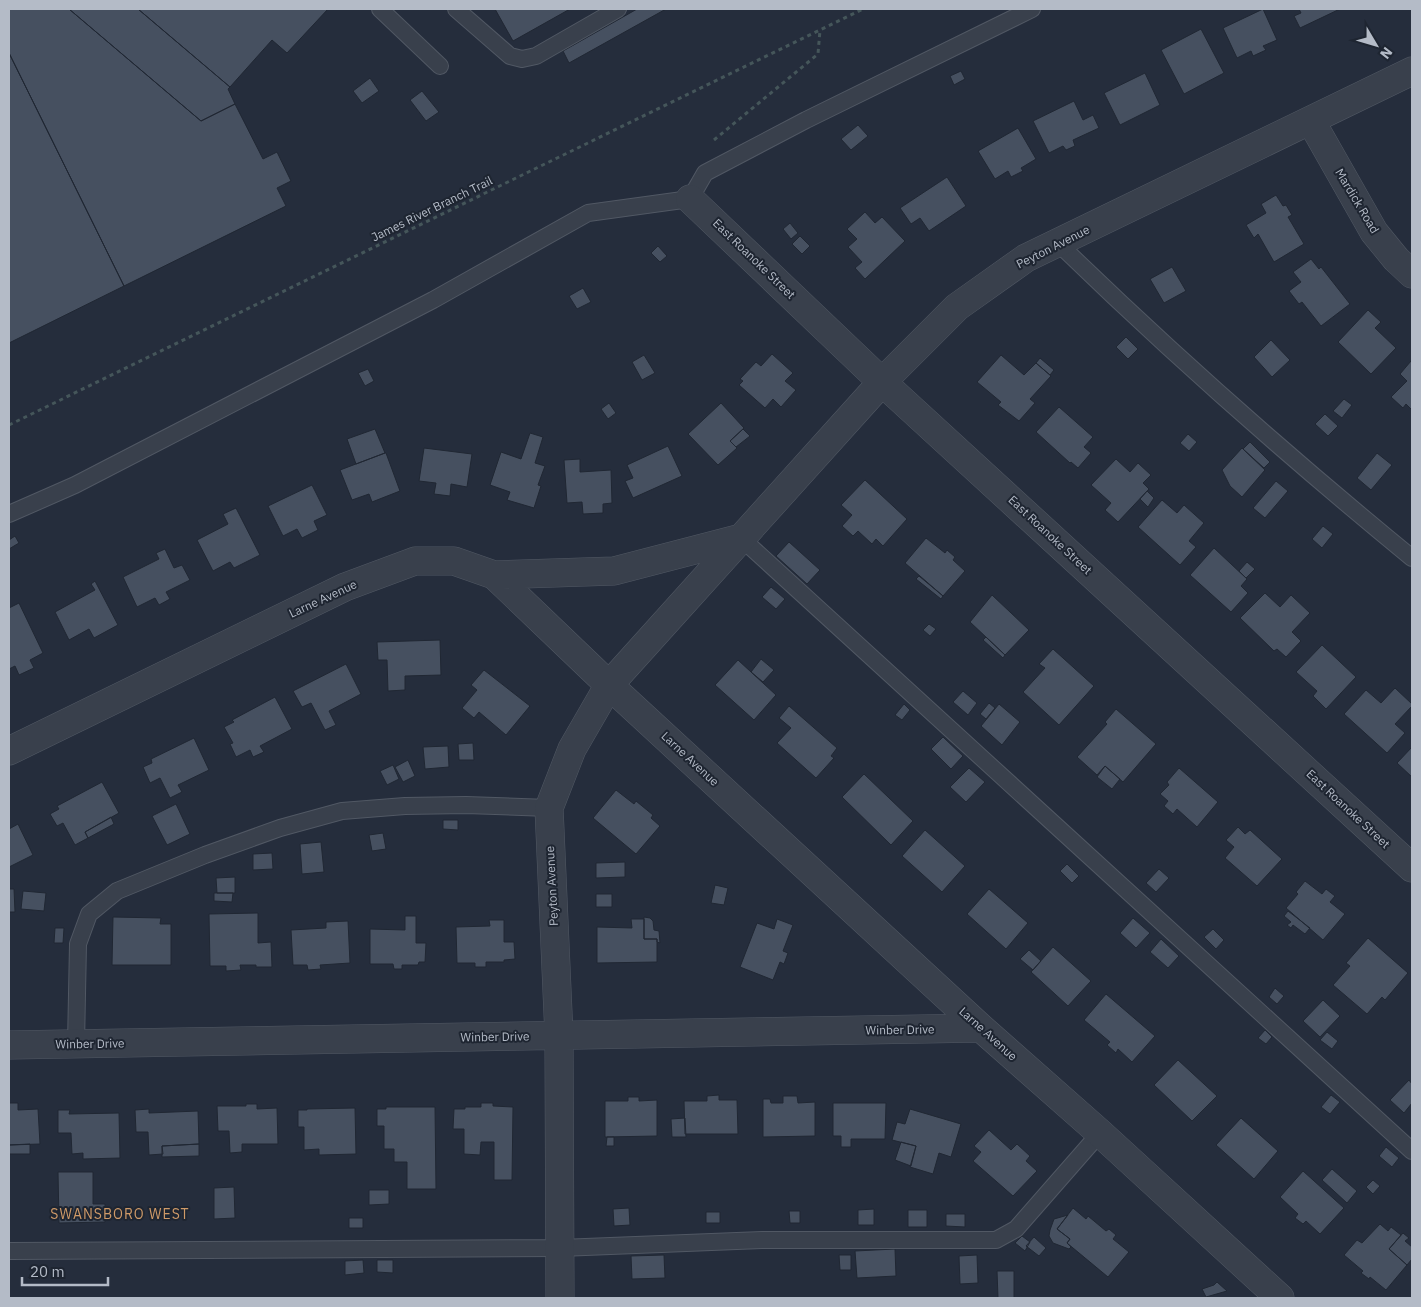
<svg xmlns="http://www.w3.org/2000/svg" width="1421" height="1307" font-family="'IBM Plex Sans',sans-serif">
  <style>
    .building { fill: #465060; stroke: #202733 }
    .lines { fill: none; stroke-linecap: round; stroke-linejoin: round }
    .service-casing { stroke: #515864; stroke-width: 18 }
    .minor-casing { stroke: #515864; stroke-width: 29 }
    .path { stroke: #45565a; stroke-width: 3; stroke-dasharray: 4 4; stroke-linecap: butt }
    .service { stroke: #39404c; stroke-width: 16 }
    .minor { stroke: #39404c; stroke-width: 28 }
    .labels { text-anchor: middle; stroke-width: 4; stroke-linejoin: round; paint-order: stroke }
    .street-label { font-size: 12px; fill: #b4bbc7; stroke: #1e2531 }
    .neighbourhood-label { font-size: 14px; letter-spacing: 1px; fill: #cf9a68; stroke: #1e2531 }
  </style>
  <rect width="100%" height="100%" fill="#252d3c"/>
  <path class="building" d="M9,9H69L201,121L235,104L263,159L277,152L291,181L277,188L286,206L124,286L9,53Z
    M69,9H138L230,87L228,89L235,104L201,121Z
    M138,9H328L287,53L272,40L230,87Z
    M495,9H570L513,41Z
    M637,9H666L569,63L563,51Z
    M1263,9L1277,40L1263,46L1266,50L1253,56L1251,51L1237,58L1223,28Z
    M1299,9H1340L1300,28L1294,16L1301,13Z
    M1201,29L1224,73L1184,94L1161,50Z
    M9,53L124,286L9,343Z
    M961,71L965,79L954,85L950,76Z
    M1145,73L1160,105L1120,125L1104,93Z
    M370,78L379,91L362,103L353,91Z
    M422,91L439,112L426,121L410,100Z
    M1074,101L1083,120L1093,115L1099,128L1073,140L1075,146L1066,150L1063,146L1049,153L1033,121Z
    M858,125L868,136L851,150L841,139Z
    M1018,128L1036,159L1021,168L1023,171L1011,177L1008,171L995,179L978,151Z
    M947,177L966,206L929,231L920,218L911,224L900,208Z
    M1276,195L1283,206L1286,205L1292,215L1288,217L1304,244L1274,262L1258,234L1254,238L1246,225L1266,213L1261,204Z
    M865,212L875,223L882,217L905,241L865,279L855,268L862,262L848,247L857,239L847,229Z
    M790,223L798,233L791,239L783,229Z
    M800,236L810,246L802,254L792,244Z
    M658,246L667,256L660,262L651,253Z
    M1311,259L1319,269L1321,267L1350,304L1321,326L1302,302L1299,304L1289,291L1301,282L1293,272Z
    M1172,267L1186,291L1164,303L1150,279Z
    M583,288L591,302L577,309L569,296Z
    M1368,310L1381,322L1375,328L1396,348L1371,374L1338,342Z
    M1126,337L1138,349L1128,359L1116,347Z
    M1271,340L1290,360L1272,377L1254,357Z
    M772,354L793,373L785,381L796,390L781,407L773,399L765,408L739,385L743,381L740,379L756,362L761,366Z
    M644,355L655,373L642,380L632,362Z
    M1001,355L1024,375L1036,363L1051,376L1030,399L1035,403L1019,421L998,405L1001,402L977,382Z
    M1040,358L1054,370L1050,375L1036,363Z
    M1411,361L1412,362V410L1406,404L1403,408L1391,397L1407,381L1400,374Z
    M368,369L374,381L365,386L358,373Z
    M1344,399L1352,405L1342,418L1333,411Z
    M609,403L616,413L608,419L601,409Z
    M721,403L744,428L730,441L737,448L718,465L688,434Z
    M1059,407L1093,437L1084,447L1091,453L1078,468L1071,462L1070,463L1036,432Z
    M1325,414L1338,426L1328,436L1315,424Z
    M375,429L385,453L356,464L347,439Z
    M743,429L750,436L736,447L730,441Z
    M530,433L543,437L535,463L545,466L538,485L541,486L534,508L507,500L510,492L490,485L501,452L521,459Z
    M1188,434L1197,442L1189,451L1180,443Z
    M1250,442L1270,462L1264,468L1243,449Z
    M668,446L682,476L633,498L625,481L633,478L627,465Z
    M424,448L472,454L467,487L451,484L450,496L434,494L436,483L419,481Z
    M1242,448L1265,470L1242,497L1230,486L1222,470Z
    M385,453H386L400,491L372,502L369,494L352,500L340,470Z
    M1377,453L1392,465L1371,490L1357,478Z
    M580,459V472L611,470L612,503L603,504V513L583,514L582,502L567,503L564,460Z
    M1116,459L1130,472L1138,463L1151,475L1143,483L1149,489L1118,522L1105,510L1111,503L1091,485Z
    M865,480L907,519L883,546L876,539L872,544L858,531L853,536L842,526L852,515L841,505Z
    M1276,481L1288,491L1265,518L1253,508Z
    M312,485L327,515L314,521L318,530L302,538L297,529L283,536L268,506Z
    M1147,491L1154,498L1148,507L1140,499Z
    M1162,500L1177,513L1184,505L1204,523L1189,541L1196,547L1180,565L1138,527Z
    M236,508L260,555L234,568L230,562L213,571L197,540L228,524L223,514Z
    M1323,526L1333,534L1322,548L1312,539Z
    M15,536L19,543L9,549V540Z
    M926,538L945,553L947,550L955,557L953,560L965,571L943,596L905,563Z
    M789,542L820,570L807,584L776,556Z
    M1214,548L1247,579L1241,586L1248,593L1231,612L1190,575Z
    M165,549L174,568L182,565L190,580L166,592L170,599L159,605L155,598L137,607L123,577L159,559L156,553Z
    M1247,562L1255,569L1246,578L1239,571Z
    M919,576L943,596L941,599L916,579Z
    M95,581L118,625L94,638L89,629L69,640L55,612L95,590L91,584Z
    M771,587L785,599L776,609L762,597Z
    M1265,593L1280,607L1291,595L1310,613L1292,632L1301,641L1286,657L1277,649L1274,651L1240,618Z
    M992,595L1029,630L1005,655L970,622Z
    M19,603L43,653L30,660L34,668L19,675L15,666L9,669V608Z
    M929,624L936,629L930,636L923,630Z
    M986,637L1005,655L1003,658L983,640Z
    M440,640L441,675L405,676V690L388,691L387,660H378L377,642Z
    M1322,645L1356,677L1326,709L1313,696L1317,691L1296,672Z
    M1053,649L1094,686L1059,725L1023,692L1045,668L1039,664Z
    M761,659L774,670L763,682L751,672Z
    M738,660L776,695L754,720L715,685Z
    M346,664L361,694L329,711L336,725L325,730L311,703L302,707L293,691Z
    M484,670L530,706L506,735L479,712L474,718L462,708L477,690L471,685Z
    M1395,688L1412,704V706L1395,724L1405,733L1387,753L1344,714L1366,690L1381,703Z
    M963,691L977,703L968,715L953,702Z
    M275,697L292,729L260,746L264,752L253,757L250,750L236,757L230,744L233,743L224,727L234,722L232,720Z
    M989,703L995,708L986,719L980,714Z
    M904,704L910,710L902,720L895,715Z
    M999,704L1020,722L1002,745L981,726Z
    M789,706L837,748L831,756L834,758L816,778L777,743L791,728L779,718Z
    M1116,709L1156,744L1123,782L1105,766L1097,775L1077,757L1107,724L1105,722Z
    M943,737L963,756L951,769L931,749Z
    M194,738L209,770L178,785L182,792L170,798L160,778L150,783L143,767L152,763L151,759Z
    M473,743L474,760H459L458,744Z
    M448,746L449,767L425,769L423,747Z
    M1412,747V777L1397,763Z
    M408,760L415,776L403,782L395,767Z
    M393,765L399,779L387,785L380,771Z
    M1105,766L1120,779L1112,789L1097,777Z
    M969,768L985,782L966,802L950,787Z
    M1179,768L1218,802L1197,827L1177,809L1173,814L1164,806L1168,801L1160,794L1169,785L1167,782Z
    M864,774L913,821L891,845L842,797Z
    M102,782L119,813L85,832L88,838L75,845L63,823L57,826L50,814L59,809L57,806Z
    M616,790L634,804L636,801L653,815L651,818L660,826L636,854L593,818Z
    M176,804L190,834L167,845L152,816Z
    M111,817L114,824L88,838L85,832Z
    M443,820H458V830L443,829Z
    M18,824L33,855L9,867V829Z
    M1238,827L1245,834L1250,830L1282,859L1257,886L1225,858L1234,847L1226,840Z
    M925,830L965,866L942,892L902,856Z
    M383,833L386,849L372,851L369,835Z
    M321,842L324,872L302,874L300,844Z
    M272,853L273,869L253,870V854Z
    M625,862V877L596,878V863Z
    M1067,864L1079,876L1072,883L1060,871Z
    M1159,869L1169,878L1156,892L1146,883Z
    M235,877V893H217L216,878Z
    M1305,881L1322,894L1326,889L1335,896L1330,902L1345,914L1323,940L1286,908L1298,894L1296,892Z
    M715,885L728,888L724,905L711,903Z
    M9,889H14L15,912H9Z
    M989,889L1028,923L1006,949L967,914Z
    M23,891L46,893L44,911L21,909Z
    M214,893H233L232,902L214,901Z
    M596,894H612V907H596Z
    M1288,911L1310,928L1305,934L1293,925L1291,928L1287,925L1291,922L1284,916Z
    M258,913V943L271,942L272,967H256V965H240L241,970L226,971V966H210L209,914Z
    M405,916H416V943H426L425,962H419L418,965H402V969H394L393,964H370V929L405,930Z
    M113,917L161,918L160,924H171V965H112Z
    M644,917L650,918L653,921L654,930L659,931L660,943L657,942V939H644Z
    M1133,918L1150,933L1136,948L1120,933Z
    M631,919H644V939H657V962L597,963V927L632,928Z
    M777,919L793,925L783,951L788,953L784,964L780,962L773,980L740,967L757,923L774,929Z
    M489,920H504V942H514L515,959L504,960V962H486V967H475V963H457L456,927L490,926Z
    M348,921L350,963L320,965L321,969L308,970L307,965H293L291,930L326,928V922Z
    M55,928H64L63,943H54Z
    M1213,929L1224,940L1216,949L1204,937Z
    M1368,938L1408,973L1385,1000L1382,997L1367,1014L1333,985L1350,966L1346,963Z
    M1161,939L1179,956L1168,968L1150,952Z
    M1053,947L1091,981L1068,1006L1031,972Z
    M1029,950L1041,961L1033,970L1020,959Z
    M1275,988L1284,996L1277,1004L1269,997Z
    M1106,994L1155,1036L1132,1062L1118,1049L1116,1053L1107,1045L1110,1042L1084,1020Z
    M1323,1000L1340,1016L1320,1037L1303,1021Z
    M1265,1030L1272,1037L1266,1044L1258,1038Z
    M1327,1032L1338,1041L1332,1049L1320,1040Z
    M1178,1060L1217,1096L1192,1121L1154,1085Z
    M1409,1080L1412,1084V1103L1404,1113L1390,1100Z
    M719,1095V1100H737L738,1134H685L684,1101H707V1096Z
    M1331,1095L1340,1102L1330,1114L1321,1107Z
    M783,1096H797L798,1103L815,1102V1136L763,1137V1099H770L771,1103H783Z
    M628,1097H639V1101L657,1100V1136L605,1137V1101H628Z
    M9,1103H18V1110L38,1109L40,1144L9,1145Z
    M481,1103H493V1106L513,1107L512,1180H494V1142H481L480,1155L464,1154V1129H453L454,1109H465V1107H481Z
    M833,1103H886L885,1139H851V1147H841V1136H833Z
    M246,1104H257V1109L277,1108L278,1144H242V1152L230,1153L229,1131H218L217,1106H246Z
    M386,1107H435L436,1189H407V1162H394V1149H384V1126H377V1109H386Z
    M355,1108L356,1154L319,1155V1149L304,1150V1127H298V1110H307V1109Z
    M149,1109V1113L198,1111L199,1144L162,1146L163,1154L149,1155L148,1132H136L135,1110Z
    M910,1109L961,1124L951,1157L939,1153L933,1174L910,1167L916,1146L892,1140L897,1122L905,1124Z
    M58,1110H70L69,1114L119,1113L120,1158L83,1159V1153L72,1154L71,1133H58Z
    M685,1118L686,1137H672L671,1119Z
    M1241,1118L1278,1151L1254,1179L1216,1145Z
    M989,1130L1011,1150L1017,1144L1030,1156L1026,1161L1037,1171L1013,1196L973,1161L981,1152L974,1146Z
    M607,1137H614V1146H606Z
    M901,1142L916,1146L911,1166L895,1160Z
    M30,1144V1154H9V1145Z
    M199,1144V1156L162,1157V1146Z
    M1386,1147L1399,1158L1392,1167L1379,1156Z
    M1332,1169L1357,1191L1347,1203L1322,1180Z
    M1303,1171L1344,1208L1320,1234L1306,1221L1303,1224L1295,1218L1298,1214L1280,1197Z
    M58,1172H93V1204H105V1222L59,1223Z
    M1373,1180L1380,1186L1373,1194L1366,1187Z
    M234,1187L235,1218L214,1219V1188Z
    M369,1190H389V1204L369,1205Z
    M629,1208L630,1225L614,1226L613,1209Z
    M1073,1208L1086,1219L1088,1216L1106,1231L1109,1229L1116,1235L1113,1239L1129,1252L1108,1277L1067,1243L1070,1239L1057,1229Z
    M874,1209V1225H858V1210Z
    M908,1210H927V1227H908Z
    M789,1211H800V1223H790Z
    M706,1212H720V1223H706Z
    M946,1214H965V1227L946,1226Z
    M1068,1215L1057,1229L1070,1239L1067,1243L1071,1247L1069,1249L1053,1243L1049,1236L1050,1230L1054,1219Z
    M349,1218H363V1228H349Z
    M1380,1224L1388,1231L1391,1227L1401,1235L1389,1249L1407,1265L1386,1290L1370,1277L1369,1279L1361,1273L1363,1271L1344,1255L1357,1240L1362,1243Z
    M1403,1233L1409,1238L1405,1241L1412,1247V1259L1407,1265L1389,1249Z
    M1022,1236L1030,1242L1025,1251L1015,1243Z
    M1034,1237L1046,1248L1039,1256L1026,1246Z
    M895,1249L896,1276L857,1278L855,1251Z
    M664,1255L665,1278L632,1279L631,1256Z
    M839,1255H851V1270H840Z
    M977,1255L978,1283L960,1284L959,1256Z
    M363,1260L364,1273L345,1275V1261Z
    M377,1260H393V1273L377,1272Z
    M997,1271H1014V1298H998Z
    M1217,1282L1227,1291L1206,1297L1202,1289L1214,1285Z"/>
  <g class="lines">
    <g class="service-casing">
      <path id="service" d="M380,9L440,66
        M456,9L510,56L522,59L536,56L618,9
        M1058,243C1171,353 1290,458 1412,558
        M9,514L75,485L433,300L588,213L690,199L705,173L806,120L1032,9
        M741,538L1412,1151
        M76,1044L78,944L89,914L117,891L205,855L280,828L342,811L405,806L466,805L549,808
        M9,1251L560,1248L762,1240H996L1016,1229L1100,1133"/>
    </g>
    <g class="minor-casing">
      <path id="minor" d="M1311,121L1374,232L1396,259L1412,274
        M690,199L882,382L1412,868
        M494,575L614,571L741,538
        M9,751L345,587L415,561H454L494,575L609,685L981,1028L1100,1133L1280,1298
        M9,1045L981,1028
        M560,1298L559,1036L549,808L572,749L609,685L882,382L957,307L1026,258L1412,71"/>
    </g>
    <path class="path" d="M714,140L818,54L820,30
      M9,425L863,9"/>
    <use href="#service" class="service"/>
    <use href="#minor" class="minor"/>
  </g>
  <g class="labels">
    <g class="street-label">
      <text transform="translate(1357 201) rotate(59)" y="4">Mardick Road</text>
      <text transform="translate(432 209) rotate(-26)" y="4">James River Branch Trail</text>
      <text transform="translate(1053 247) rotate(-27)" y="4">Peyton Avenue</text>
      <text transform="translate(754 259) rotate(44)" y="4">East Roanoke Street</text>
      <text transform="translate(1050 535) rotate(43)" y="4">East Roanoke Street</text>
      <text transform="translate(323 599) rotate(-25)" y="4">Larne Avenue</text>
      <text transform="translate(690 759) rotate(43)" y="4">Larne Avenue</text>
      <text transform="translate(1348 809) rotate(43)" y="4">East Roanoke Street</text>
      <text transform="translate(552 886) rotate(-93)" y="4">Peyton Avenue</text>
      <text transform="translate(900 1030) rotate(-1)" y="4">Winber Drive</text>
      <text transform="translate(988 1034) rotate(42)" y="4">Larne Avenue</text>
      <text transform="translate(495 1037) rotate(-1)" y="4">Winber Drive</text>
      <text transform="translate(90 1044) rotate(-1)" y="4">Winber Drive</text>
    </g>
    <g class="neighbourhood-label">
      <text x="120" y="1219">SWANSBORO WEST</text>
    </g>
  </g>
  <rect width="1421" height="1307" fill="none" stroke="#b4bbc7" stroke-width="20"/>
  <g transform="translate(1376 45) rotate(128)" stroke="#1e2531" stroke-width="4" paint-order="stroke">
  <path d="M0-4L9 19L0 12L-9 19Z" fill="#b4bbc7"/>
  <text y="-8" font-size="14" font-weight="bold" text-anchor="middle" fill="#b4bbc7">N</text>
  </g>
  <path d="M22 1277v8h86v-8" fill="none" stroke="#b4bbc7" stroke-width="2.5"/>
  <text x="30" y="1277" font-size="15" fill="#b4bbc7" stroke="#1e2531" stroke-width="4" paint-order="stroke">20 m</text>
</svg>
